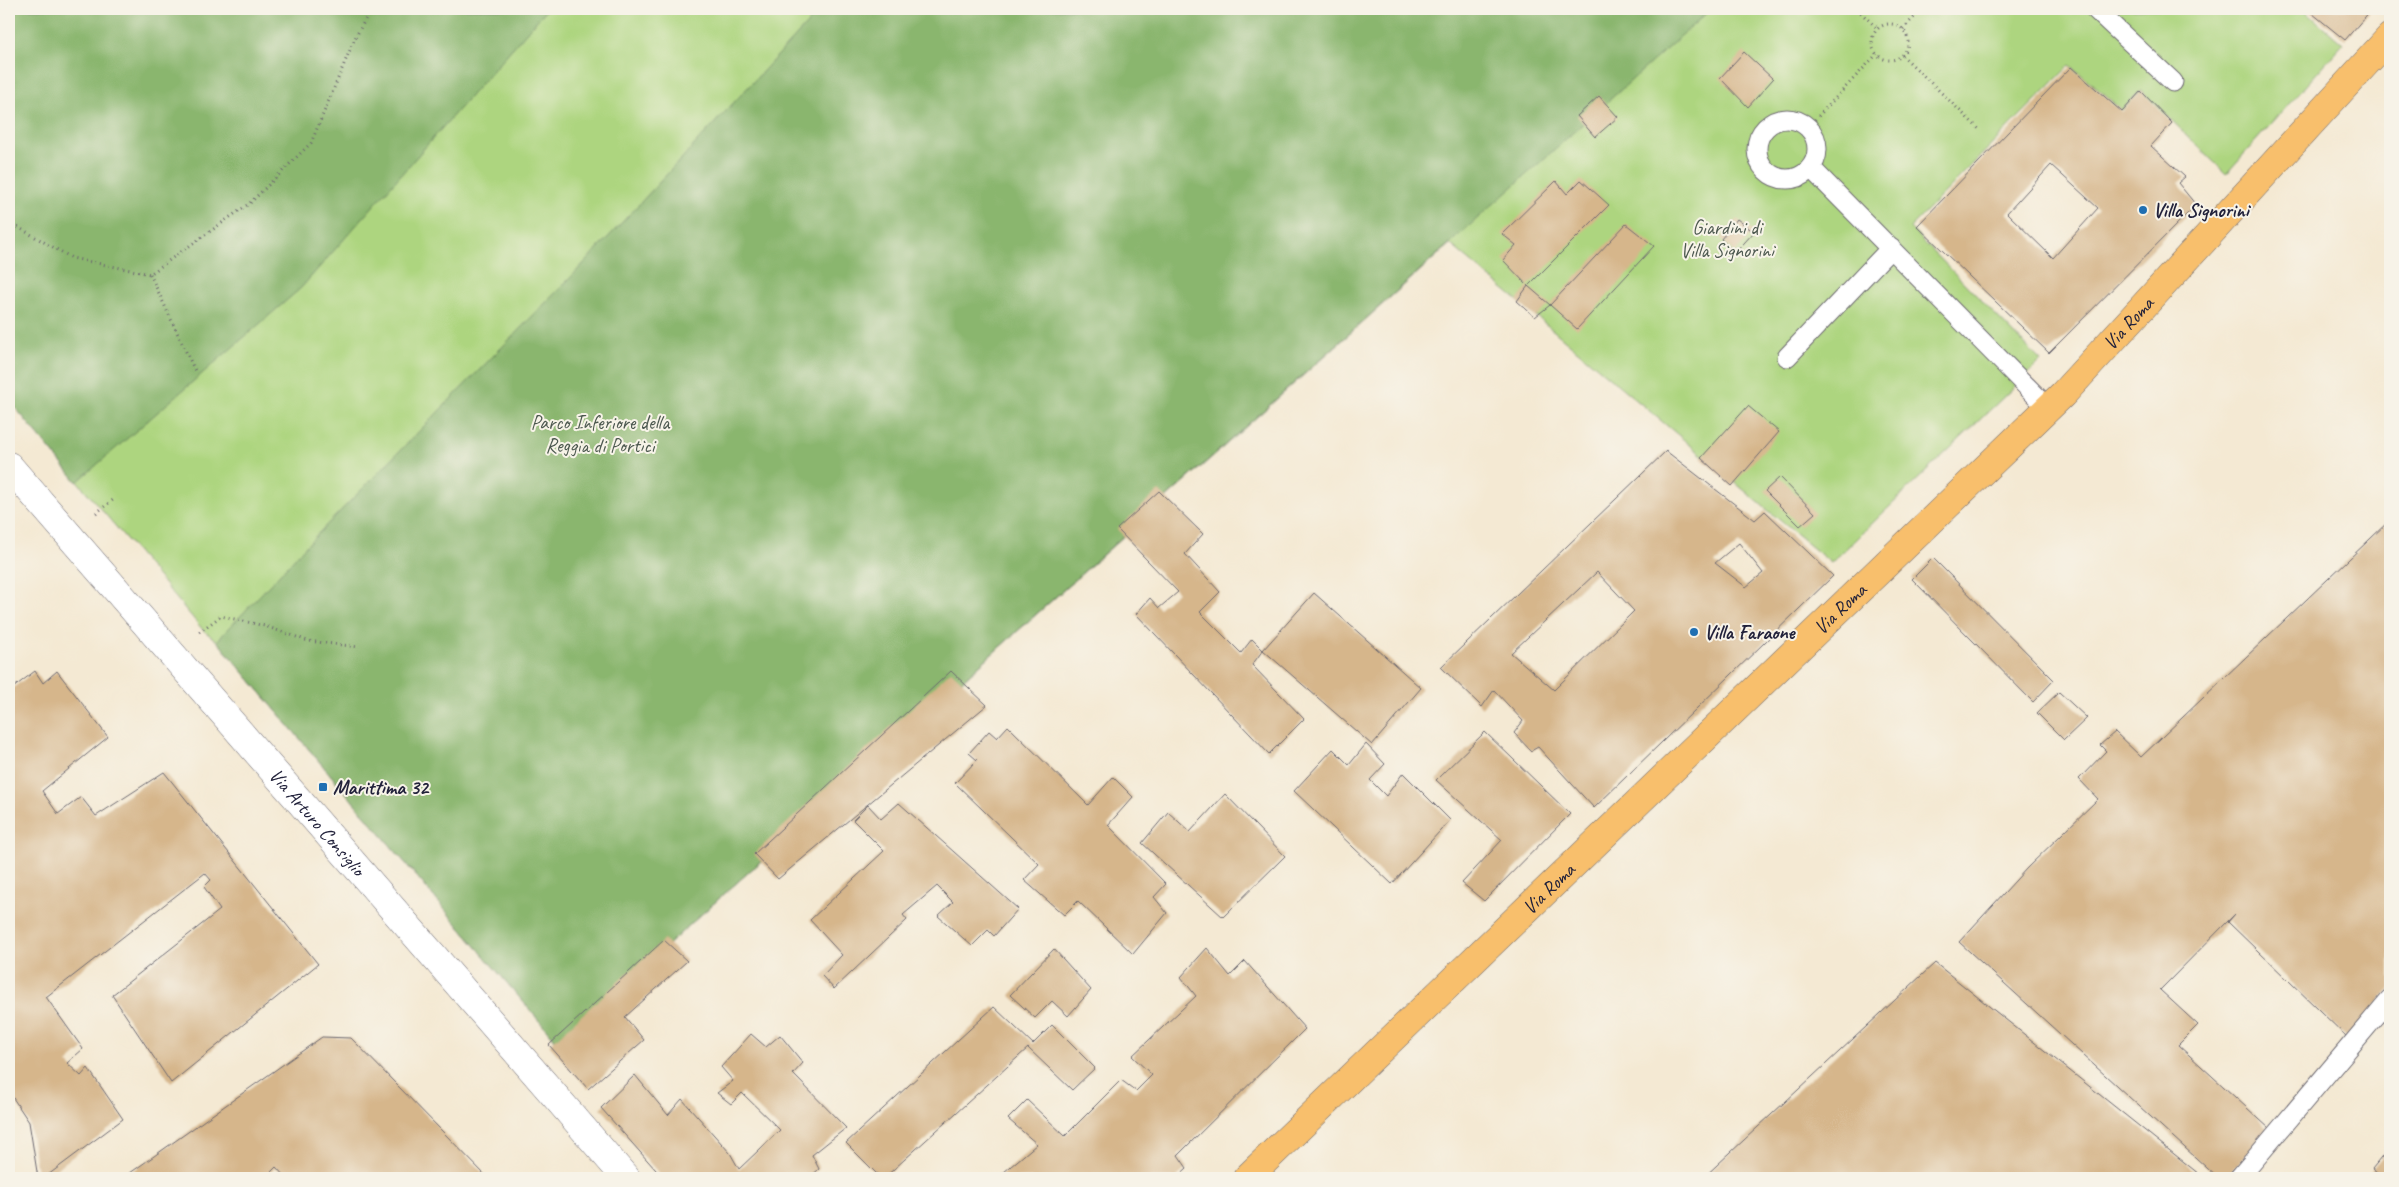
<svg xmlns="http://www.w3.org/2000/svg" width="2399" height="1187" font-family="Caveat,sans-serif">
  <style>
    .green { fill: #add57f; stroke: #687c5d }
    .forest { fill: #8ab66e; stroke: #566c54 }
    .building { fill: #d6b68b; fill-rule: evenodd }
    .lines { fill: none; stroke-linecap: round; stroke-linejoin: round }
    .service-casing { stroke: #6c6870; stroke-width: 21 }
    .minor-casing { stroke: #6c6870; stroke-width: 29 }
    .primary-casing { stroke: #6c6870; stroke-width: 29 }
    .path { stroke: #6c6870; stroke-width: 3; stroke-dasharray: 1 4; stroke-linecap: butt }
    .service { stroke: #fff; stroke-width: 19 }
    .minor { stroke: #fff; stroke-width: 28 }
    .primary { stroke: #f8bf6c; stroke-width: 28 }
    .poi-dot { fill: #1f6fb2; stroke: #f7f3e8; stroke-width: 2 }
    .labels { text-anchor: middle; stroke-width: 4; stroke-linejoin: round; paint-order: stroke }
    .poi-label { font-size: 20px; font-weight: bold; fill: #22223b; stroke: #f7f3e8; text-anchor: start }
    .park-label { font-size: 20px; fill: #4c584f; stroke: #f7f3e8 }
    .street-label { font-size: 20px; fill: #22223b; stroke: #f7f3e8 }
  </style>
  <rect width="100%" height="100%" fill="#f7f3e8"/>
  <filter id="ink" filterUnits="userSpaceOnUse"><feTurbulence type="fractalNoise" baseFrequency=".02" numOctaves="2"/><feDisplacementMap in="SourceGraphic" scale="10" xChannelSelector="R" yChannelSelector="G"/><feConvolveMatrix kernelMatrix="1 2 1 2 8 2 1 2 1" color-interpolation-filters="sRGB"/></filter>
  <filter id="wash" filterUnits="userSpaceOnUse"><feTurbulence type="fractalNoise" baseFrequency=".0096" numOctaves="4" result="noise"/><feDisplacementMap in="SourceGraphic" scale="20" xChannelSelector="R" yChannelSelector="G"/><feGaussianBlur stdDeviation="1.12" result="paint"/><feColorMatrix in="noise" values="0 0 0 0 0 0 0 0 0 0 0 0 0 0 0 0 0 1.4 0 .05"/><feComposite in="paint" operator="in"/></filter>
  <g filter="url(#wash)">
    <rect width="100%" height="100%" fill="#f4e9d3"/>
    <path class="green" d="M9,9H2303L2343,44L2226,174L2141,90L2122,110L2070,65L1910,228L2041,361L1831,563L1450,244L558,1043L217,641L203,630L9,400Z"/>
    <path class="forest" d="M9,9H547L301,288L77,482L9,400Z
      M821,9H1711L558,1043L217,641L304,548L573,275Z"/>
    <g id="blocks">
      <path class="building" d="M2307,9H2372L2345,40Z
        M1744,52L1773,79L1748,107L1720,78Z
        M2071,67L2122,112L2141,91L2172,123L2151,146L2185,177L2178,183L2196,205L2049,353L1917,226ZM2051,165L2098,208L2053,258L2007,213Z
        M1599,96L1618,117L1595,137L1577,116Z
        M1581,180L1609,205L1528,286L1550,305L1535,317L1517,301L1528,286L1503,260L1516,245L1502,234L1556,181L1567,194Z
        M1737,219L1754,232L1735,253L1721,239Z
        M1626,224L1654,246L1577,329L1550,305Z
        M1748,406L1779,432L1732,486L1701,458Z
        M1666,451L1755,520L1765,511L1833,576L1594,808L1538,747L1531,751L1514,733L1523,721L1494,690L1482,707L1441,667ZM1739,543L1763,573L1746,587L1715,563ZM1597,572L1634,611L1554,690L1511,653Z
        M1780,477L1815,513L1800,526L1765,491Z
        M1159,491L1203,534L1185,554L1220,592L1200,612L1241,653L1252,639L1263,650L1252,665L1304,719L1269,754L1136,614L1150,598L1159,608L1178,592L1117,529Z
        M2390,520V988L2349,1039L2228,922L2235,914L2160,990L2198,1025L2178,1045L2270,1129L2225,1178H2218L1959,942L2027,868L2098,799L2079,779L2106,751L2100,745L2115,732L2141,757Z
        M1933,558L2054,680L2033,702L1912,579Z
        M1314,593L1421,688L1372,745L1263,650Z
        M35,671L43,683L57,671L108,737L42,791L58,814L81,797L96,816L164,772L318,964L171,1083L112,995L220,910L204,887L211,880L205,873L46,997L83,1049L67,1063L81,1076L88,1068L123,1119L44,1178H38L29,1122L9,1092V691Z
        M951,671L987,705L778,879L754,854Z
        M2059,692L2087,718L2064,740L2037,713Z
        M1008,726L1088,805L1113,777L1133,797L1108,825L1166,884L1154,897L1167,913L1133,954L1078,901L1064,915L1024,880L1039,864L955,783L977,760L969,753L989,731L997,738Z
        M1485,732L1570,814L1484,901L1462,883L1502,840L1436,780Z
        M1366,744L1385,764L1370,780L1386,796L1403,773L1450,820L1392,884L1294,791L1333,749L1349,765Z
        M1225,794L1285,856L1223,917L1142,843L1168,812L1190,832Z
        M899,803L1018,909L994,936L988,930L972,946L938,916L953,902L937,886L903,915L907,920L834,989L822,976L842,955L810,920L884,851L853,820L868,805L881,819Z
        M664,940L687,961L625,1017L644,1040L588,1089L549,1045Z
        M1207,948L1230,976L1245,961L1305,1029L1178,1155L1187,1168L1176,1178H997L1037,1144L1008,1119L1027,1100L1065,1136L1121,1080L1136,1091L1152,1075L1132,1056L1196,996L1181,977Z
        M1054,949L1091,990L1068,1016L1052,1001L1035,1018L1010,995Z
        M1935,963L2204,1178H1703Z
        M994,1007L1033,1044L1052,1025L1095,1068L1072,1090L1028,1048L884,1178H877L879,1176L846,1143Z
        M751,1034L766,1047L780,1035L803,1063L793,1074L846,1128L812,1155L819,1169L809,1178H663L601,1108L635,1075L668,1115L682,1099L730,1153L739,1169L780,1130L742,1093L731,1104L717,1093L733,1081L721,1067Z
        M322,1037L351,1038L488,1178H286L276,1167L265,1178H123Z
        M2390,1147V1178H2383L2372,1169Z"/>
    </g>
  </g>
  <g filter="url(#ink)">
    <use href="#blocks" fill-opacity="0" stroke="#6c6870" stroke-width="1"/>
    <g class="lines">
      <g class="service-casing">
        <path id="service" d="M2095,9L2173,82
          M1757 149a30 30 0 1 1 60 0a30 30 0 1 1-60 0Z
          M1811,168L2048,408
          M1787,357L1891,248
          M2239,1178L2390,999"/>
      </g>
      <g class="minor-casing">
        <g id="minor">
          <path id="s1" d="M9,466L626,1178"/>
        </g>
      </g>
      <g class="primary-casing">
        <g id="primary">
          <path id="s2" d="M1247,1178L2063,394L2390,37"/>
        </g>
      </g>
      <path class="path" d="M1857,9L1878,29
        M1872 42a18 18 0 1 1 36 0a18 18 0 1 1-36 0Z
        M1903,29L1922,9
        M1902,55L1980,130
        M1808,127L1877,54
        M9,222L72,258L150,274L250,203L311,143L355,38L371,9
        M150,274L195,371
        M96,513L113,500
        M199,632L221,616L265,626L308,641L359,647"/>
      <use href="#service" class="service"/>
      <use href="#minor" class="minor"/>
      <use href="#primary" class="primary"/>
    </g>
  </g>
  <g class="poi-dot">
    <circle cx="2143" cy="210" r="5"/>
    <circle cx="1694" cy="632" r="5"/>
    <rect x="318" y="782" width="10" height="10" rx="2.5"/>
  </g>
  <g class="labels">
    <g class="poi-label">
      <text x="2153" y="217">Villa Signorini</text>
      <text x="1704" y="639">Villa Faraone</text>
      <text x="333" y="794">Marittima 32</text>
    </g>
    <g class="park-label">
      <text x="1727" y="234">Giardini di<tspan x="1727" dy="23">Villa Signorini</tspan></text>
      <text x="600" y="429">Parco Inferiore della<tspan x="600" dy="23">Reggia di Portici</tspan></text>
    </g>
    <g class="street-label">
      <text dy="7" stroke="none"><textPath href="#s2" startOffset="1228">Via Roma</textPath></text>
      <text dy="7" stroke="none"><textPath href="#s2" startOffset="822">Via Roma</textPath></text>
      <text dy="7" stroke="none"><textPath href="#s1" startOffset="471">Via Arturo Consiglio</textPath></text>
      <text dy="7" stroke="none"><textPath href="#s2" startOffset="418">Via Roma</textPath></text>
    </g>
  </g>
  <rect width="2399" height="1187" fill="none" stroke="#f7f3e8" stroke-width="30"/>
</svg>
